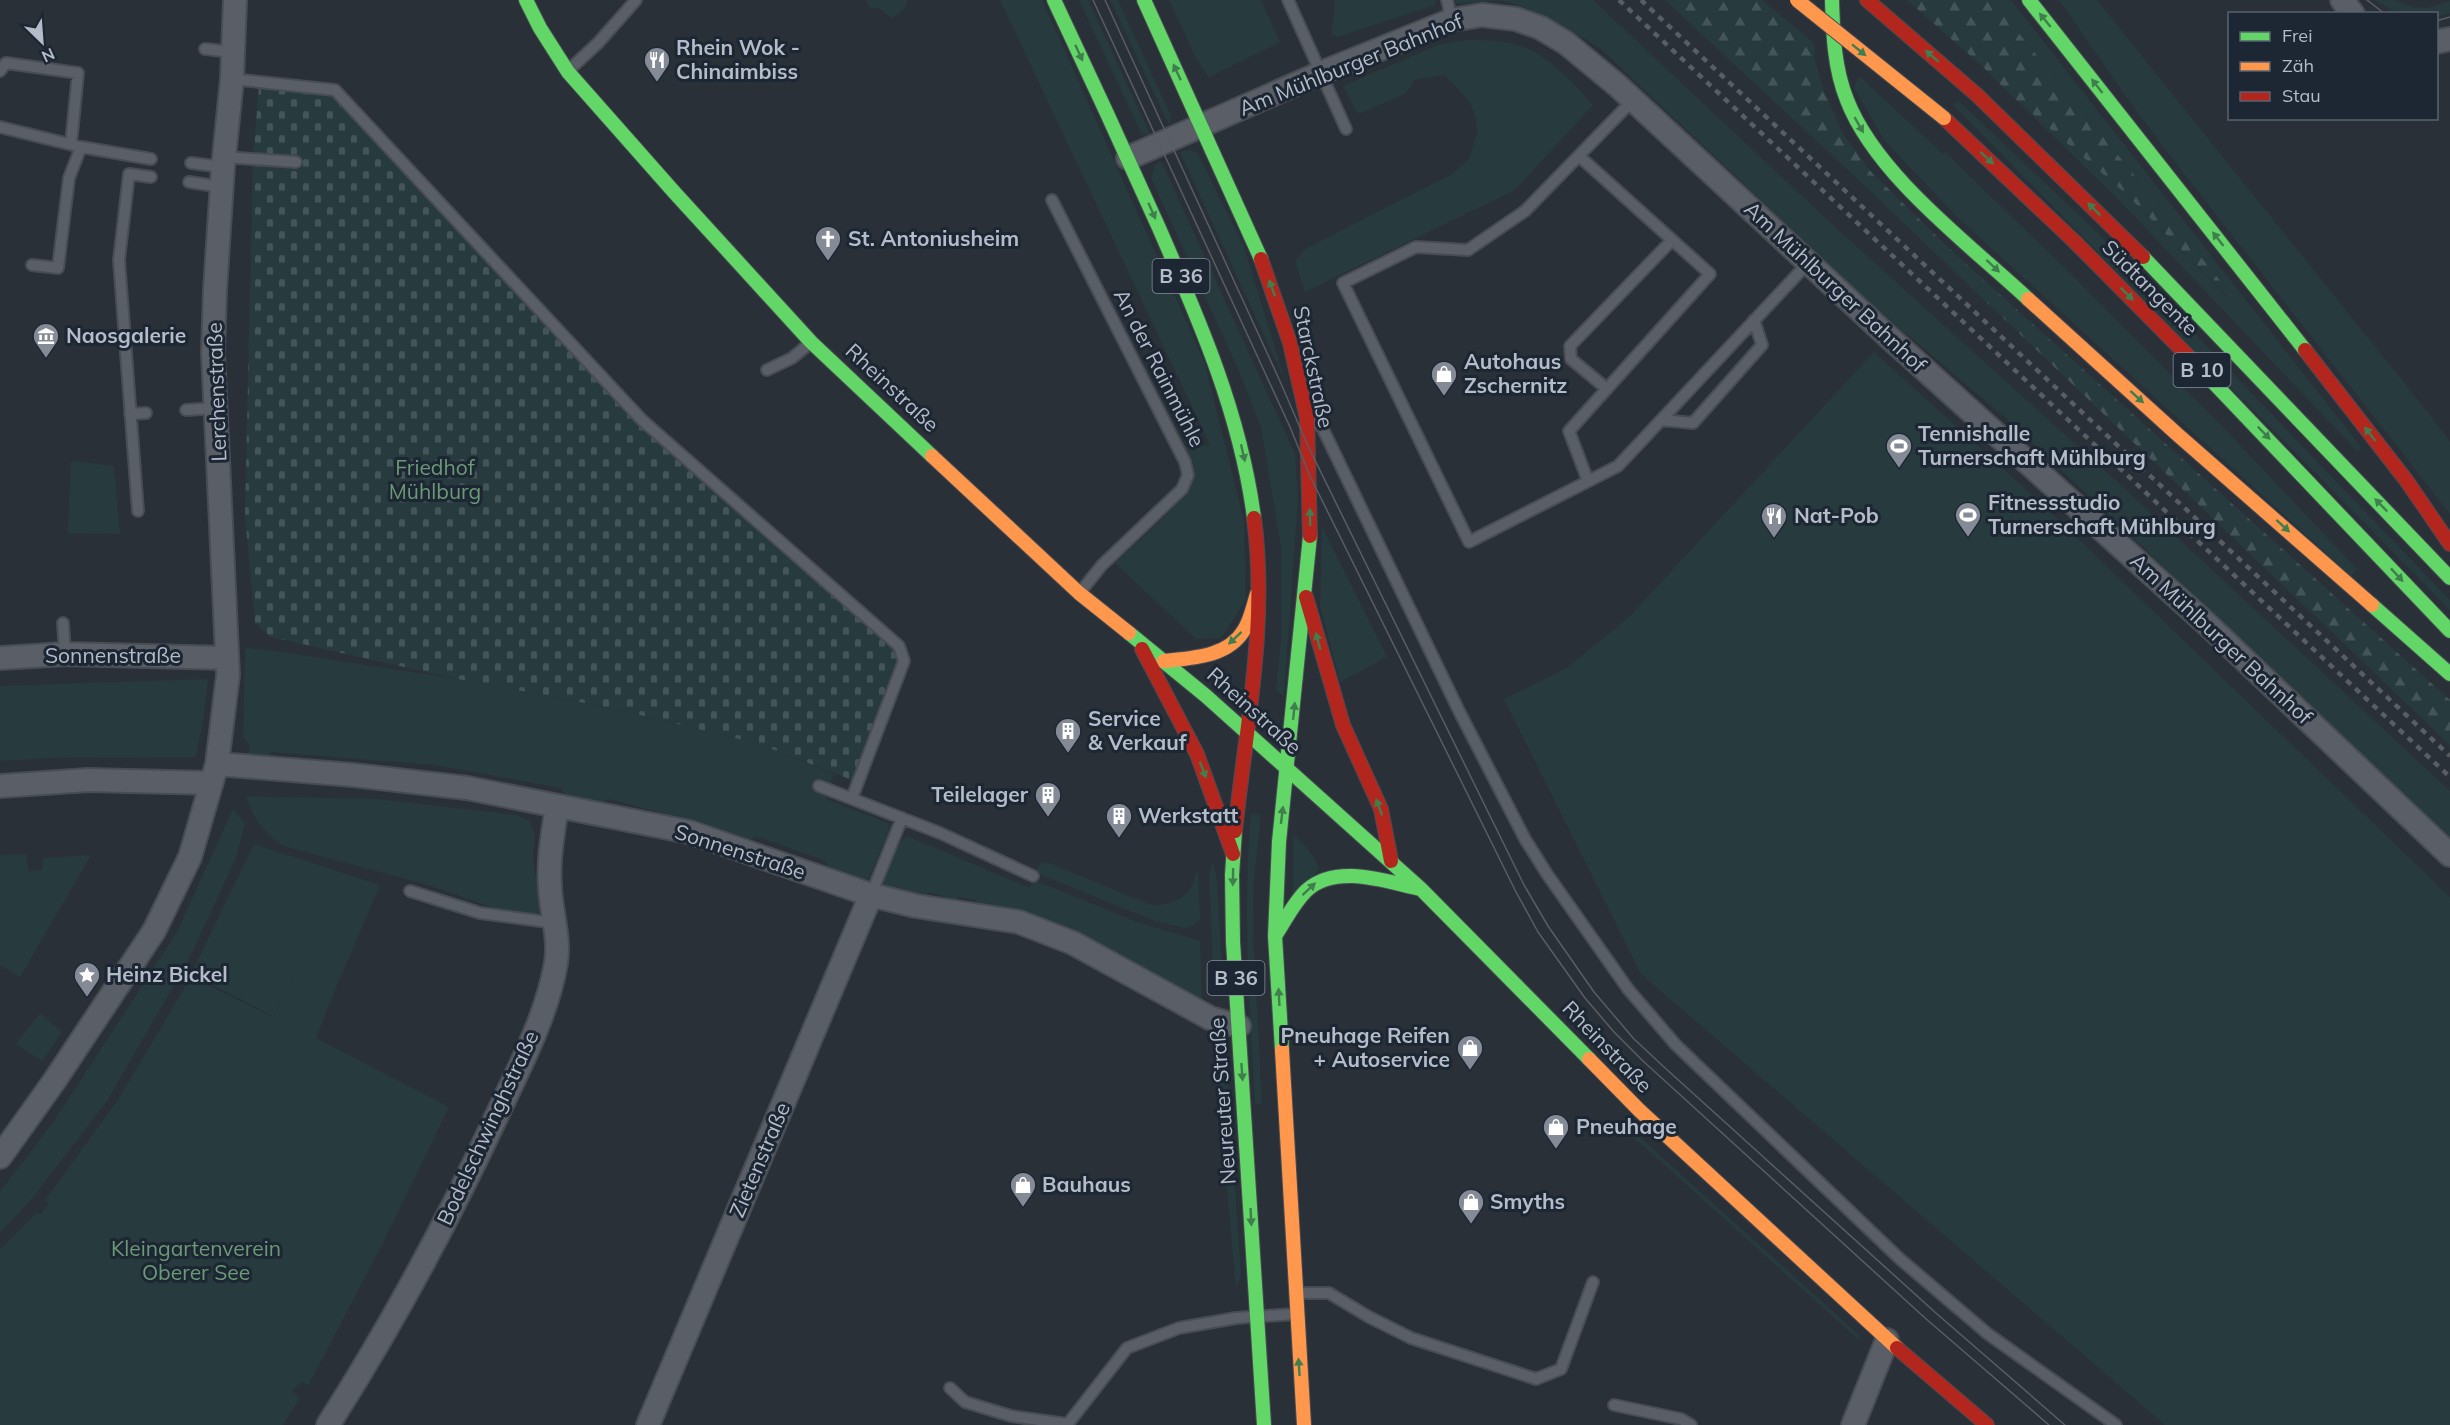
<svg xmlns="http://www.w3.org/2000/svg" width="2450" height="1425" font-family="Mulish,sans-serif">
  <style>
    .green { fill: #273a3e }
    .forest { fill: url(#forest-firs) }
    .cemetery { fill: url(#cemetery-stones) }
    .lines { fill: none; stroke-linecap: round; stroke-linejoin: round }
    .lane-casing { stroke: #484c53; stroke-width: 14 }
    .street-casing { stroke: #484c53; stroke-width: 26 }
    .fast-casing { stroke: #484c53; stroke-width: 16 }
    .slow-casing { stroke: #484c53; stroke-width: 16 }
    .jam-casing { stroke: #484c53; stroke-width: 16 }
    .lane { stroke: #5a5e66; stroke-width: 10 }
    .street { stroke: #5a5e66; stroke-width: 22 }
    .fast { stroke: #63d668; stroke-width: 14 }
    .slow { stroke: #ff974d; stroke-width: 14 }
    .jam { stroke: #b3261e; stroke-width: 14 }
    .tram { stroke: #595d64; stroke-width: 1.5 }
    .rail { stroke: #595d64; stroke-width: 4.5; stroke-dasharray: 6 6; stroke-linecap: butt }
    .slow-bridge-casing { stroke: #474c53; stroke-width: 16; stroke-linecap: butt }
    .slow-bridge { stroke: #ff974d; stroke-width: 14 }
    .oneway { fill: #407e4e }
    .labels { text-anchor: middle; stroke-width: 6; stroke-linejoin: round; paint-order: stroke }
    .shield { fill: #1d2633; stroke: #878f9c; stroke-width: 1.5 }
    .shield-label { font-size: 20px; font-weight: bold; fill: #b4bcc9 }
    .poi-label { font-size: 21px; font-weight: bold; fill: #b4bcc9; stroke: #1d2633; text-anchor: start }
    .street-label { font-size: 21px; fill: #b4bcc9; stroke: #1d2633 }
    .park-label { font-size: 21px; fill: #6b9a76; stroke: #1d2633 }
  </style>
  <defs>
    <pattern id="forest-firs" width="22" height="20" patternUnits="userSpaceOnUse" patternTransform="scale(1.5)"><rect width="22" height="20" fill="#273a3e"/><path d="M5 1l3.5 6h-7zM16 11l3.5 6h-7z" fill="#445559"/></pattern>
    <pattern id="cemetery-stones" width="16" height="16" patternUnits="userSpaceOnUse" patternTransform="scale(1.5)"><rect width="16" height="16" fill="#273a3e"/><path d="M2 7V4a2 2 0 0 1 4 0v3zM10 15v-3a2 2 0 0 1 4 0v3z" fill="#445559"/></pattern>
  </defs>
  <rect width="100%" height="100%" fill="#2a3038"/>
  <path class="green" d="M866,0H907C906,10 900,14 891,18L879,8H870Z
    M1000,0H1042L1204,361L1244,521L1246,600L1221,638L1196,639L1115,563C1132,546 1178,509 1186,488C1192,474 1191,461 1185,447L1210,445Z
    M1079,0H1088L1150,134L1142,135Z
    M1110,0H1118L1171,116L1169,125Z
    M1169,0H1261L1280,42L1209,77L1196,58Z
    M1335,0H1435V5L1338,37L1332,34V30Z
    M1454,0H1593L1835,227L2124,488L2450,791V838L2005,417L1874,307L1601,49C1581,35 1527,5 1504,1C1489,0 1472,3 1457,4Z
    M1992,0H2011L2361,447L2357,451L2113,194L2013,97L2125,193L2227,297L2231,294Z
    M2059,0H2097L2430,415L2450,442V514L2178,166L2132,105Z
    M2374,0H2395L2414,7L2427,8L2450,1V13L2437,17L2436,14L2397,13Z
    M1468,40C1488,40 1509,41 1529,49C1547,56 1580,89 1593,105L1515,190L1305,292L1295,261L1305,249L1452,174L1469,159L1477,134L1476,118L1469,101L1445,75L1414,80L1406,93L1359,114L1355,109L1343,86L1440,44Z
    M1859,76L1943,154L1945,152L2072,275L2223,427L2357,569L2351,576L1958,218L1884,140L1854,88Z
    M1958,102L1962,104L2103,238L2450,600V610L1954,106L1953,104Z
    M1192,150L1198,154L1244,247L1285,381L1180,152Z
    M1161,161L1295,454L1298,500L1284,696L1276,690L1281,640V547L1261,427L1239,371L1151,178L1155,165Z
    M1874,352L2043,505L2450,897V1425H2165L1641,974L1504,699L1567,668L1629,617Z
    M71,461L114,466L120,534L68,533Z
    M1322,527L1387,657L1340,682L1320,606Z
    M245,648L268,650L457,679L611,708L756,743L834,774L826,799L888,823L889,830L867,883L828,868L826,861L756,836L747,842L712,832L705,824L609,799L600,804L566,795L561,788L435,765L271,752L269,757L249,754V745L243,737Z
    M208,679L204,715L196,757L52,758L0,761V686Z
    M246,796L376,799L517,815L530,821L535,835L533,860L541,909L534,915L497,909L425,884L283,846C265,833 253,819 246,796Z
    M233,809L245,824L236,858L188,961L107,1101L30,1201L0,1233V1192L54,1121L176,934Z
    M1251,814L1261,815L1254,879L1253,933L1262,1104H1255C1250,1007 1242,911 1251,814Z
    M1293,834C1304,845 1315,854 1319,870L1293,896Z
    M907,836L1030,888L1034,880L1137,922L1200,941L1202,1001L1199,1003L979,906L976,900L959,897L954,903H946L943,896L929,892L922,899L888,889C885,886 884,886 884,880C884,871 899,840 907,836Z
    M254,844L380,885L340,979L337,978L339,980L316,1038L449,1107L383,1243L308,1386L302,1381L292,1391L300,1398L283,1425H0V1250L37,1213L40,1215L49,1203L45,1200L118,1100L191,977L273,1017L299,964L273,1016L191,974Z
    M26,854L29,871L42,870L43,858L91,855L20,977L0,965V855Z
    M1213,862L1217,880L1223,991L1214,997L1209,875Z
    M1041,863H1049L1154,906C1184,901 1190,896 1198,867L1200,919L1193,926L1186,928L1157,922L1037,873L1036,869Z
    M40,1013L62,1032L42,1061L16,1044Z
    M1217,1040L1221,1041L1226,1049L1241,1276L1236,1288L1223,1146Z
    M1634,1132L1860,1336L1859,1340L1629,1133Z"/>
  <path class="forest" d="M1665,0H1762L1815,44L1814,56L1823,89L1843,134L1872,173L1953,252L2450,700V745L1862,183Z
    M1907,0H1992L2231,294L2228,297L2125,193L2013,97L1982,66Z"/>
  <path class="cemetery" d="M259,86L332,93L641,423L895,647L900,663L852,780L756,743L611,708L457,679L271,637L255,623L245,515L253,159Z"/>
  <g class="lines">
    <g class="lane-casing">
      <path id="lane" d="M1288,0L1346,129
        M1447,0L1452,20
        M205,49L233,52
        M570,69L598,43L636,0
        M0,71L6,63L78,73L71,144
        M232,79L335,90L642,420L899,646L904,661L852,798
        M1633,100L1525,211L1468,250L1416,247L1343,283L1469,542L1618,466L1808,263
        M0,127L81,147L151,159
        M1579,156L1710,274L1569,431L1588,481
        M224,157L296,162
        M191,163L223,167
        M189,182L222,187
        M1052,200L1185,462L1188,475L1182,489L1102,565L1082,590
        M32,265L58,268L69,178L81,147
        M767,370L792,358L809,344
        M1607,389L1571,359L1570,346L1672,240
        M186,410L216,408
        M130,414L146,413
        M1661,420L1693,423L1762,345L1754,320
        M1315,423L1322,427L1459,711L1525,839L1547,874L1628,989L1676,1045L1900,1259L1988,1334L2116,1425
        M138,511L119,260L129,174L151,177
        M63,623L65,654
        M819,786L940,833L1033,876
        M410,891L480,913L555,923
        M871,895L902,818
        M1299,1293H1329L1369,1317L1411,1338L1536,1379L1561,1369L1593,1282
        M950,1388L965,1402L1011,1416L1067,1424
        M1614,1405L1681,1419L1691,1425
        M1067,1425L1127,1348L1179,1328L1236,1318L1295,1314"/>
    </g>
    <g class="street-casing">
      <path id="street" d="M2342,0L2353,14
        M2436,42L2450,39
        M1128,158L1321,73L1452,20L1482,15L1516,19L1541,28L1566,43L1618,86L1882,331L2210,627L2450,855
        M0,658L65,654L227,658
        M217,764L353,775L467,788L689,832L871,895L916,906L1019,922L1073,943L1210,1018L1239,1026
        M0,786L88,780L211,783
        M0,1157L55,1080L154,931L190,857L217,764L228,675L213,353L215,290L223,167L232,79L235,0
        M328,1425C392,1325 449,1219 499,1111C521,1064 547,1015 556,963C560,936 551,913 550,887C548,859 553,833 557,806
        M648,1425L871,895
        M1853,1425L1887,1340"/>
    </g>
    <g class="fast-casing">
      <path id="fast" d="M526,0L540,28L568,72L674,192L811,342L932,456
        M1054,0C1090,76 1125,152 1159,228C1200,322 1241,416 1254,518
        M1144,0L1261,259
        M1832,0C1833,33 1834,68 1847,100C1876,175 1969,244 2028,299
        M2029,0L2305,350
        M2143,257L2450,578
        M2191,359L2450,631
        M2372,605L2450,674
        M1129,633L1206,696L1421,889L1589,1059
        M1235,831L1232,875L1233,942L1264,1425
        M1275,936C1285,921 1294,902 1307,890C1337,863 1387,882 1421,889
        M1282,1050L1275,936L1279,842L1310,536"/>
    </g>
    <g class="slow-casing">
      <path id="slow" d="M2028,299L2178,435L2372,605
        M932,456L1079,593L1129,633
        M1164,661C1193,658 1228,657 1244,630C1251,619 1253,606 1257,594
        M1282,1050L1304,1425
        M1589,1059L1639,1110L1897,1348"/>
    </g>
    <g class="jam-casing">
      <path id="jam" d="M1867,0L1977,95L2143,257
        M1944,118L2075,242L2191,359
        M1261,259L1290,343L1307,418L1310,536
        M2305,350L2406,480L2450,544
        M1306,597L1343,725L1381,809L1391,861
        M1142,649L1197,754L1233,854
        M1235,831C1246,727 1268,623 1254,518
        M1897,1348L1987,1425"/>
    </g>
    <use href="#lane" class="lane"/>
    <use href="#street" class="street"/>
    <use href="#fast" class="fast"/>
    <use href="#slow" class="slow"/>
    <use href="#jam" class="jam"/>
    <path class="tram" d="M1093,0L1290,427L1310,476L1515,890L1538,932L1585,998L1614,1032L1643,1061L1925,1318L2049,1425
      M1105,0L1279,379L1308,446L1524,885L1548,926L1594,992L1634,1039L1664,1067L1937,1314L2065,1425
      M2367,0L2385,14
      M2436,21L2450,17"/>
    <path class="rail" d="M1619,0L2450,777
      M1641,0L2450,756"/>
    <g class="slow-bridge-casing">
      <path id="slow-bridge" d="M1797,0L1944,118"/>
    </g>
    <use href="#slow-bridge" class="slow-bridge"/>
  </g>
  <defs><path id="oneway-solid" d="M-6-.8H1V-3.2L6.5 0L1 3.2V.8H-6Z" transform="scale(1.5)"/></defs>
  <g class="oneway">
    <use href="#oneway-solid" transform="translate(2045 20) rotate(-129)"/>
    <use href="#oneway-solid" transform="translate(1859 50) rotate(39)"/>
    <use href="#oneway-solid" transform="translate(1079 53) rotate(65)"/>
    <use href="#oneway-solid" transform="translate(1932 56) rotate(-139)"/>
    <use href="#oneway-solid" transform="translate(1177 72) rotate(-115)"/>
    <use href="#oneway-solid" transform="translate(2097 86) rotate(-128)"/>
    <use href="#oneway-solid" transform="translate(1859 125) rotate(60)"/>
    <use href="#oneway-solid" transform="translate(1987 158) rotate(43)"/>
    <use href="#oneway-solid" transform="translate(2094 209) rotate(-135)"/>
    <use href="#oneway-solid" transform="translate(1152 211) rotate(66)"/>
    <use href="#oneway-solid" transform="translate(2218 239) rotate(-128)"/>
    <use href="#oneway-solid" transform="translate(1993 266) rotate(43)"/>
    <use href="#oneway-solid" transform="translate(1272 288) rotate(-110)"/>
    <use href="#oneway-solid" transform="translate(2127 294) rotate(45)"/>
    <use href="#oneway-solid" transform="translate(2137 397) rotate(42)"/>
    <use href="#oneway-solid" transform="translate(2264 433) rotate(46)"/>
    <use href="#oneway-solid" transform="translate(2370 434) rotate(-128)"/>
    <use href="#oneway-solid" transform="translate(1243 453) rotate(77)"/>
    <use href="#oneway-solid" transform="translate(2381 505) rotate(-134)"/>
    <use href="#oneway-solid" transform="translate(1310 517) rotate(-91)"/>
    <use href="#oneway-solid" transform="translate(2283 526) rotate(42)"/>
    <use href="#oneway-solid" transform="translate(2397 575) rotate(47)"/>
    <use href="#oneway-solid" transform="translate(1235 638) rotate(137)"/>
    <use href="#oneway-solid" transform="translate(1318 641) rotate(-105)"/>
    <use href="#oneway-solid" transform="translate(1294 711) rotate(-84)"/>
    <use href="#oneway-solid" transform="translate(1203 770) rotate(69)"/>
    <use href="#oneway-solid" transform="translate(1379 807) rotate(-110)"/>
    <use href="#oneway-solid" transform="translate(1282 815) rotate(-83)"/>
    <use href="#oneway-solid" transform="translate(1233 877) rotate(91)"/>
    <use href="#oneway-solid" transform="translate(1309 889) rotate(-43)"/>
    <use href="#oneway-solid" transform="translate(1279 997) rotate(-93)"/>
    <use href="#oneway-solid" transform="translate(1242 1072) rotate(86)"/>
    <use href="#oneway-solid" transform="translate(1251 1217) rotate(87)"/>
    <use href="#oneway-solid" transform="translate(1299 1367) rotate(-94)"/>
  </g>
  <defs>
    <g id="restaurant-pin" transform="scale(1.35)"><path d="M0 17L-7.5 6A9.5 9.5 0 1 1 7.5 6Z" fill="#848b96" stroke="#1d2633"/><path d="M-5-6h1v4h1v-4h1v4h1v-4h1v5L-1.5 .5V6h-2V.5L-5-1ZM5-6V6H3V1.5H1.5Q1.5-4 5-6Z" fill="#fff"/></g>
    <g id="church-pin" transform="scale(1.35)"><path d="M0 17L-7.5 6A9.5 9.5 0 1 1 7.5 6Z" fill="#848b96" stroke="#1d2633"/><path d="M-1.2-6h2.4v3.5h3.3v2.4h-3.3V6h-2.4V-.1h-3.3v-2.4h3.3Z" fill="#fff"/></g>
    <g id="museum-pin" transform="scale(1.35)"><path d="M0 17L-7.5 6A9.5 9.5 0 1 1 7.5 6Z" fill="#848b96" stroke="#1d2633"/><path d="M0-6L6-3V-2H-6V-3ZM-5-1h2V3h-2ZM-1-1h2V3h-2ZM3-1h2V3H3ZM-6 4H6V6H-6Z" fill="#fff"/></g>
    <g id="shop-pin" transform="scale(1.35)"><path d="M0 17L-7.5 6A9.5 9.5 0 1 1 7.5 6Z" fill="#848b96" stroke="#1d2633"/><path d="M-5-2.5h2.3a2.7 3.5 0 0 1 5.4 0H5L5.5 6h-11ZM-1.5-2.5h3a1.5 2.3 0 0 0-3 0Z" fill="#fff"/></g>
    <g id="stadium-pin" transform="scale(1.35)"><path d="M0 17L-7.5 6A9.5 9.5 0 1 1 7.5 6Z" fill="#848b96" stroke="#1d2633"/><path d="M0-5a6.5 5 0 1 0 0 10a6.5 5 0 1 0 0-10ZM-3.5-1.8h7v3.6h-7Z" fill="#fff"/></g>
    <g id="building-pin" transform="scale(1.35)"><path d="M0 17L-7.5 6A9.5 9.5 0 1 1 7.5 6Z" fill="#848b96" stroke="#1d2633"/><path d="M-4-6H4V6H1V3H-1V6H-4ZM-2.5-4.3h1.7v1.8h-1.7ZM.8-4.3h1.7v1.8H.8ZM-2.5-1h1.7V.8h-1.7ZM.8-1h1.7V.8H.8Z" fill="#fff"/></g>
    <g id="sight-pin" transform="scale(1.35)"><path d="M0 17L-7.5 6A9.5 9.5 0 1 1 7.5 6Z" fill="#848b96" stroke="#1d2633"/><path d="M0-6L1.8-2.2L6-1.7L2.9 1.2L3.7 5.4L0 3.3L-3.7 5.4L-2.9 1.2L-6-1.7L-1.8-2.2Z" fill="#fff"/></g>
  </defs>
  <g fill-rule="evenodd">
    <use href="#restaurant-pin" x="657" y="60"/>
    <use href="#church-pin" x="828" y="239"/>
    <use href="#museum-pin" x="46" y="336"/>
    <use href="#shop-pin" x="1444" y="374"/>
    <use href="#stadium-pin" x="1899" y="446"/>
    <use href="#stadium-pin" x="1968" y="515"/>
    <use href="#restaurant-pin" x="1774" y="516"/>
    <use href="#building-pin" x="1068" y="731"/>
    <use href="#building-pin" x="1048" y="795"/>
    <use href="#building-pin" x="1119" y="816"/>
    <use href="#sight-pin" x="87" y="975"/>
    <use href="#shop-pin" x="1470" y="1048"/>
    <use href="#shop-pin" x="1556" y="1127"/>
    <use href="#shop-pin" x="1023" y="1185"/>
    <use href="#shop-pin" x="1471" y="1202"/>
  </g>
  <g class="labels">
    <g class="shield">
      <rect x="1152.5" y="259" width="57" height="34" rx="4.5"/>
      <rect x="2173.5" y="353" width="57" height="34" rx="4.5"/>
      <rect x="1207.5" y="961" width="57" height="34" rx="4.5"/>
    </g>
    <g class="shield-label">
      <text x="1181" y="283">B 36</text>
      <text x="2202" y="377">B 10</text>
      <text x="1236" y="985">B 36</text>
    </g>
    <g class="poi-label">
      <text x="676" y="55">Rhein Wok -<tspan x="676" dy="24">Chinaimbiss</tspan></text>
      <text x="848" y="246">St. Antoniusheim</text>
      <text x="66" y="343">Naosgalerie</text>
      <text x="1464" y="369">Autohaus<tspan x="1464" dy="24">Zschernitz</tspan></text>
      <text x="1918" y="441">Tennishalle<tspan x="1918" dy="24">Turnerschaft Mühlburg</tspan></text>
      <text x="1988" y="510">Fitnessstudio<tspan x="1988" dy="24">Turnerschaft Mühlburg</tspan></text>
      <text x="1794" y="523">Nat-Pob</text>
      <text x="1088" y="726">Service<tspan x="1088" dy="24">&amp; Verkauf</tspan></text>
      <text x="1028" y="802" text-anchor="end">Teilelager</text>
      <text x="1138" y="823">Werkstatt</text>
      <text x="106" y="982">Heinz Bickel</text>
      <text x="1450" y="1043" text-anchor="end">Pneuhage Reifen<tspan x="1450" dy="24">+ Autoservice</tspan></text>
      <text x="1576" y="1134">Pneuhage</text>
      <text x="1042" y="1192">Bauhaus</text>
      <text x="1490" y="1209">Smyths</text>
    </g>
    <g class="street-label">
      <text transform="translate(1351 65) rotate(-22)" y="7">Am Mühlburger Bahnhof</text>
      <text transform="translate(1835 287) rotate(43)" y="7">Am Mühlburger Bahnhof</text>
      <text transform="translate(2150 288) rotate(45)" y="7">Südtangente</text>
      <text transform="translate(1313 367) rotate(78)" y="7">Starckstraße</text>
      <text transform="translate(1159 368) rotate(63)" y="7">An der Rainmühle</text>
      <text transform="translate(892 388) rotate(43)" y="7">Rheinstraße</text>
      <text transform="translate(217 392) rotate(-92)" y="7">Lerchenstraße</text>
      <text transform="translate(2221 639) rotate(43)" y="7">Am Mühlburger Bahnhof</text>
      <text x="113" y="663">Sonnenstraße</text>
      <text transform="translate(1254 711) rotate(42)" y="7">Rheinstraße</text>
      <text transform="translate(740 852) rotate(18)" y="7">Sonnenstraße</text>
      <text transform="translate(1607 1047) rotate(46)" y="7">Rheinstraße</text>
      <text transform="translate(1223 1101) rotate(-94)" y="7">Neureuter Straße</text>
      <text transform="translate(488 1128) rotate(-65)" y="7">Bodelschwinghstraße</text>
      <text transform="translate(760 1160) rotate(-67)" y="7">Zietenstraße</text>
    </g>
    <g class="park-label">
      <text x="435" y="475">Friedhof<tspan x="435" dy="24">Mühlburg</tspan></text>
      <text x="196" y="1256">Kleingartenverein<tspan x="196" dy="24">Oberer See</tspan></text>
    </g>
  </g>
  <rect x="2228" y="12" width="210" height="108" fill="#1d2633" stroke="#59626f" stroke-width="1.5"/>
  <rect x="2240" y="32" width="30" height="9" fill="#63d668" stroke="#59626f" stroke-width="1.5"/>
  <text x="2282" y="42" font-size="18" fill="#b4bcc9">Frei</text>
  <rect x="2240" y="62" width="30" height="9" fill="#ff974d" stroke="#59626f" stroke-width="1.5"/>
  <text x="2282" y="72" font-size="18" fill="#b4bcc9">Zäh</text>
  <rect x="2240" y="92" width="30" height="9" fill="#b3261e" stroke="#59626f" stroke-width="1.5"/>
  <text x="2282" y="102" font-size="18" fill="#b4bcc9">Stau</text>
  <g transform="translate(42 42) rotate(155)" stroke="#1d2633" stroke-width="4.5" paint-order="stroke">
  <path d="M0-4.5L10 22L0 15L-10 22Z" fill="#b4bcc9"/>
  <text y="-9" font-size="16" font-weight="bold" text-anchor="middle" fill="#b4bcc9">N</text>
  </g>
</svg>
